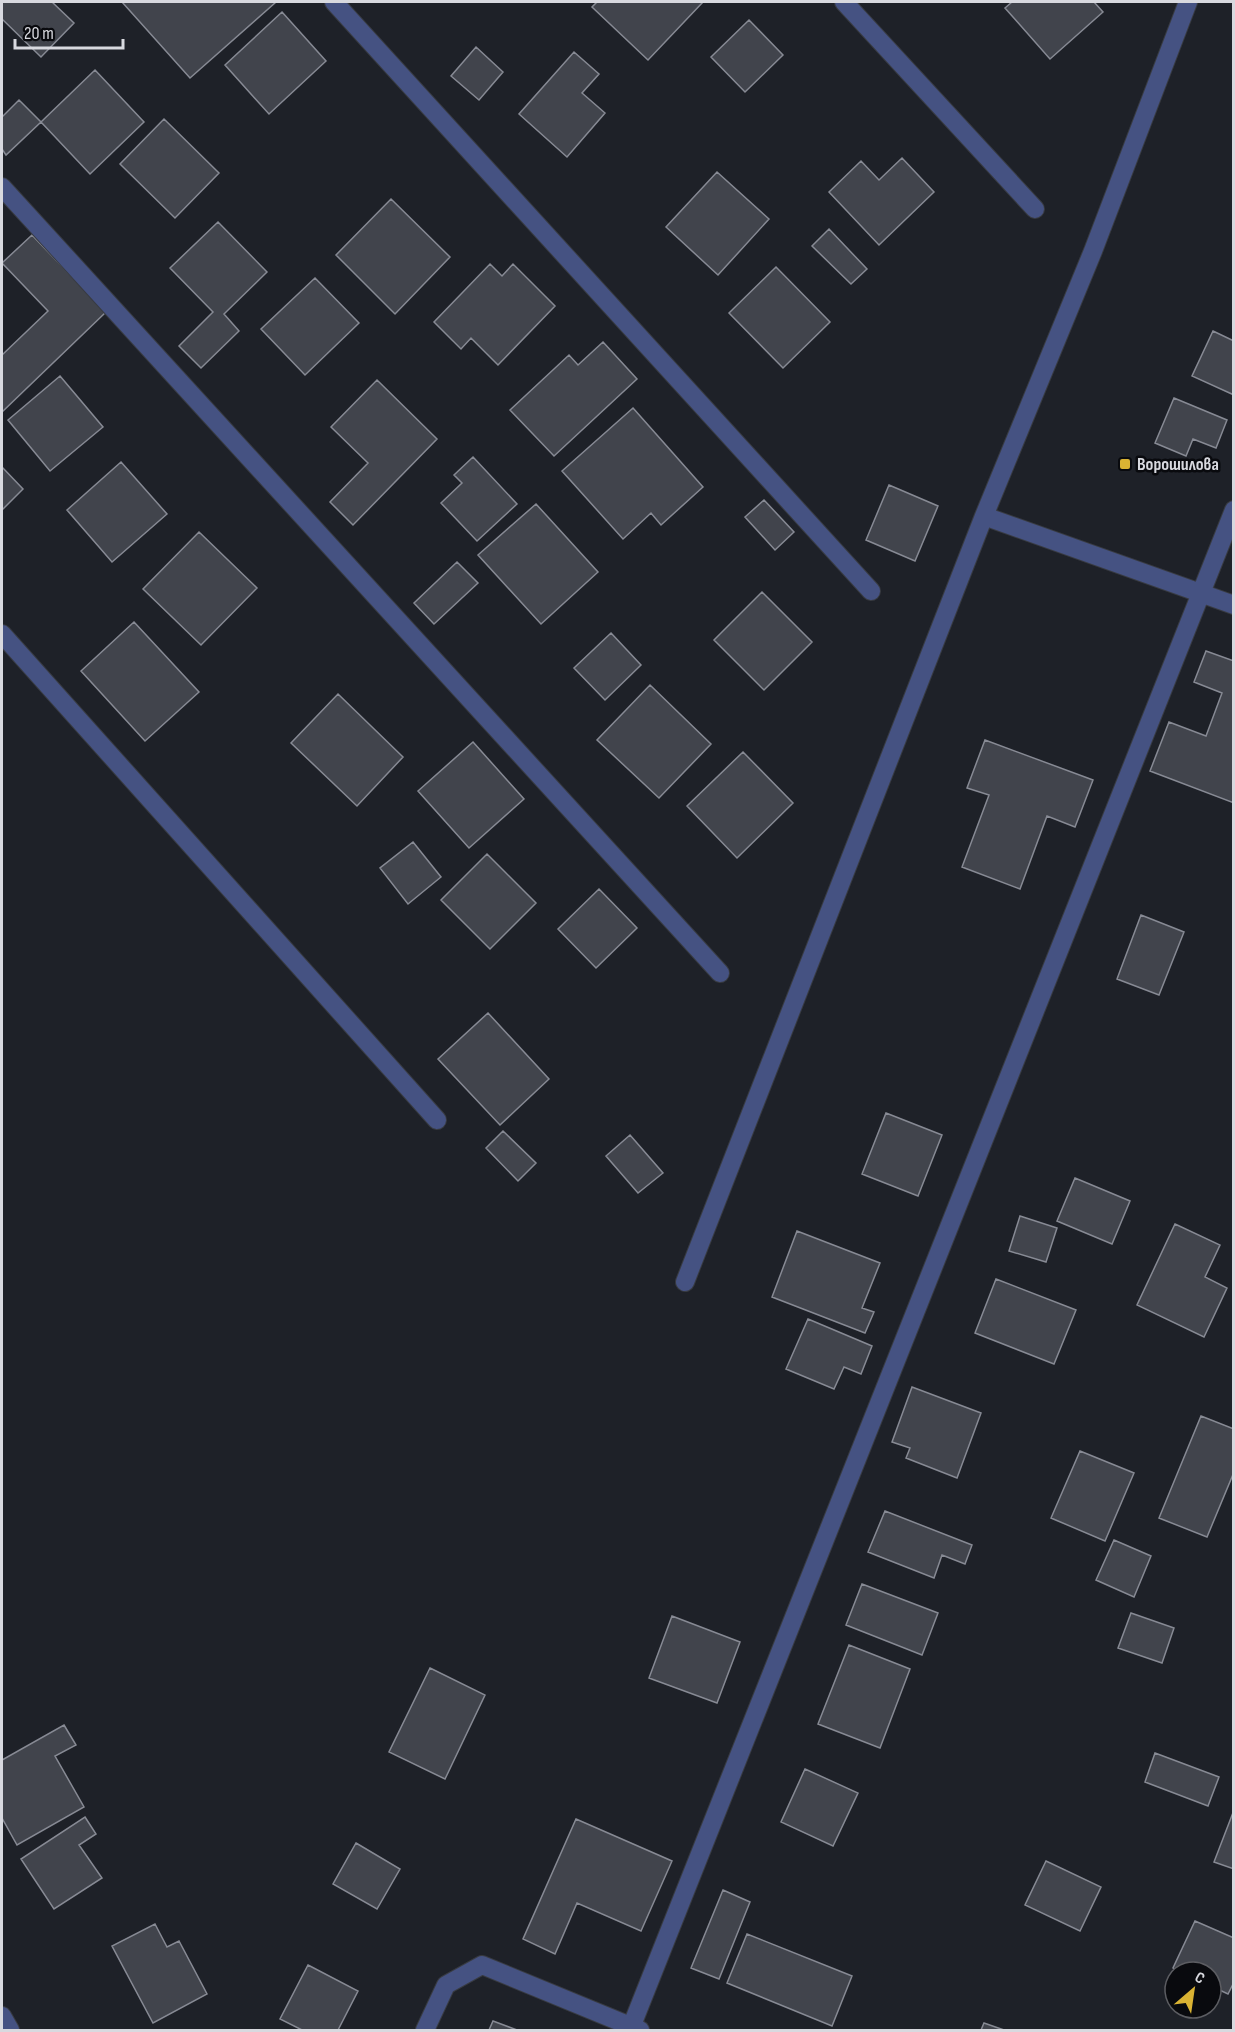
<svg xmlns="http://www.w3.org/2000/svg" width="1235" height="2032" font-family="'Sofia Sans Condensed',sans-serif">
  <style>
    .building { fill: #41444c; stroke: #878a94; stroke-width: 1.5 }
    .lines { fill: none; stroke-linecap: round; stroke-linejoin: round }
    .minor-casing { stroke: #383b42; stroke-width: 20 }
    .minor { stroke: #455282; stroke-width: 18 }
    .poi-dot { fill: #dab333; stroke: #090a0e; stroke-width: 2 }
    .labels { text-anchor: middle; stroke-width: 5; stroke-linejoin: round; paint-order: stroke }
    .poi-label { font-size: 18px; font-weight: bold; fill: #d8d9df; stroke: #090a0e; text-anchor: start }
  </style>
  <rect width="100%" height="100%" fill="#1e2128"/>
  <path class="building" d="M2,2H52L74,23L41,57L2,19Z
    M122,2H276L190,78Z
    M597,2H703L648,60L592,7Z
    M1012,2H1094L1103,12L1050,59L1005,8Z
    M282,12L326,61L269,114L225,65Z
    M749,20L783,55L745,92L711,57Z
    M476,47L503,72L479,100L451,76Z
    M574,52L599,74L582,93L605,113L567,157L519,114Z
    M95,70L144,122L90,174L41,122Z
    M19,100L41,122L6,155L2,149V117Z
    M164,119L219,173L175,218L120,164Z
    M902,158L934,192L879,245L829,192L861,161L879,180Z
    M717,172L769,219L718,275L666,227Z
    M391,199L450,257L395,314L336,255Z
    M218,222L267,272L224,314L239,331L201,368L179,346L213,312L170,268Z
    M829,229L867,269L851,284L812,246Z
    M32,235L106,312L2,412V355L48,311L2,263Z
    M490,264L502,276L513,264L555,306L498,365L471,338L461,349L434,322Z
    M776,267L830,322L783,368L729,313Z
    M315,278L359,323L305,375L261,329Z
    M1213,331L1234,341V395L1192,376Z
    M603,342L637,379L554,456L510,410L569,355L578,365Z
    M60,376L103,427L50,471L8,420Z
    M377,380L437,439L353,525L330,502L368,463L331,427Z
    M1174,398L1227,420L1216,448L1193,439L1186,456L1155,443Z
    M633,408L703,487L661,525L651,513L623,539L562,471Z
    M473,457L517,504L477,541L441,503L462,483L454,475Z
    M121,462L167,514L112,562L67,510Z
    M2,467L23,489L2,510Z
    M889,485L938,506L915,561L866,540Z
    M764,500L794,532L775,550L745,517Z
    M536,504L598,572L541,624L478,555Z
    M199,532L257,588L201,645L143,589Z
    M457,562L478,583L434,624L414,603Z
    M762,592L812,642L764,690L714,640Z
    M134,622L199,692L145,741L81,671Z
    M611,633L641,665L605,700L574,668Z
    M1206,651L1234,661V803L1150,771L1169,722L1206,736L1222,693L1194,682Z
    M650,685L711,744L659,798L597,740Z
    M338,694L403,757L357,806L291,743Z
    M985,740L1093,780L1075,827L1047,816L1020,889L962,867L989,795L967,788Z
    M473,742L524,799L469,848L418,791Z
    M743,752L793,803L737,858L687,806Z
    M413,842L441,877L408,904L380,868Z
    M487,854L536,903L490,949L441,900Z
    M599,889L637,928L596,968L558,929Z
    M1141,915L1184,932L1159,995L1117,979Z
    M488,1013L549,1079L500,1125L438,1059Z
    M886,1113L942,1135L918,1196L862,1174Z
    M503,1131L536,1163L518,1181L486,1148Z
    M630,1135L663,1173L638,1193L606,1156Z
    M1075,1178L1130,1201L1112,1244L1057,1221Z
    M1020,1216L1057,1228L1046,1262L1009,1251Z
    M1175,1224L1220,1245L1205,1277L1227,1288L1204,1337L1137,1305Z
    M797,1231L880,1263L862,1308L874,1312L865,1333L772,1297Z
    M996,1279L1076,1310L1054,1364L975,1333Z
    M808,1319L872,1346L861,1374L844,1367L834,1389L786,1369Z
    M912,1387L981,1413L957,1478L906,1458L910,1448L892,1442Z
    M1201,1416L1234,1429V1472L1207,1537L1159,1518Z
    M1080,1451L1134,1473L1105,1541L1051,1518Z
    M885,1511L972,1545L965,1564L942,1555L934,1578L868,1552Z
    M1114,1540L1151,1556L1134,1597L1096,1580Z
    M862,1584L938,1613L922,1655L846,1625Z
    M1131,1613L1174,1628L1162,1663L1118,1648Z
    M672,1616L740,1642L717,1703L649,1678Z
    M849,1645L910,1669L880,1748L818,1724Z
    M430,1668L485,1695L445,1779L389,1752Z
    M64,1725L76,1745L55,1756L84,1807L17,1845L2,1818V1760Z
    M1155,1753L1219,1777L1208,1806L1145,1782Z
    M805,1769L858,1793L833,1846L781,1822Z
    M1234,1810V1869L1214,1862Z
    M85,1817L96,1834L79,1845L102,1878L54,1909L21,1859Z
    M576,1819L672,1861L641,1931L577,1903L555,1954L523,1939Z
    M356,1843L400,1869L377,1909L333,1884Z
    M1046,1861L1101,1887L1080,1931L1025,1905Z
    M723,1890L750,1902L719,1979L691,1968Z
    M1195,1921L1234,1938V1982L1228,1994L1211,1986V1972H1181L1173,1968Z
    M155,1924L167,1947L179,1941L207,1994L153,2023L112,1946Z
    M747,1934L852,1976L832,2026L727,1983Z
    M308,1965L358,1991L338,2030H302L280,2019Z
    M493,2021L517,2030H489Z
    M984,2023L1004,2030H981Z"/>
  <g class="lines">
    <g class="minor-casing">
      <path id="minor" d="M334,2L871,591
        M844,2L1035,209
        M2,187L720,973
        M984,516L1234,605
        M2,634L437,1120
        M685,1282L984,516L1093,251L1188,2
        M2,2016L10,2030
        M425,2030L446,1985L482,1965L640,2030
        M630,2030L1234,510"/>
    </g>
    <use href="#minor" class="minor"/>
  </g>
  <rect class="poi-dot" x="1119" y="458" width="12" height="12" rx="3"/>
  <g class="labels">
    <g class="poi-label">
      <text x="1137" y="470">Ворошилова</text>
    </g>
  </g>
  <rect width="1235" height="2032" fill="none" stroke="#d8d9df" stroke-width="6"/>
  <g transform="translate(1193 1990) rotate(29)"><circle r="28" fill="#090a0e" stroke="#5c5d62" stroke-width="1.5"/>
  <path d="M0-4.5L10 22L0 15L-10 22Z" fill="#dab333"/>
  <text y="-9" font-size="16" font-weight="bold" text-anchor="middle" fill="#d8d9df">С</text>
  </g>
  <path d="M15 39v9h108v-9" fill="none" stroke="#d8d9df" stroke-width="3"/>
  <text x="24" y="39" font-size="18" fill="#d8d9df" stroke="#090a0e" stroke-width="4.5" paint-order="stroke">20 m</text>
</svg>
